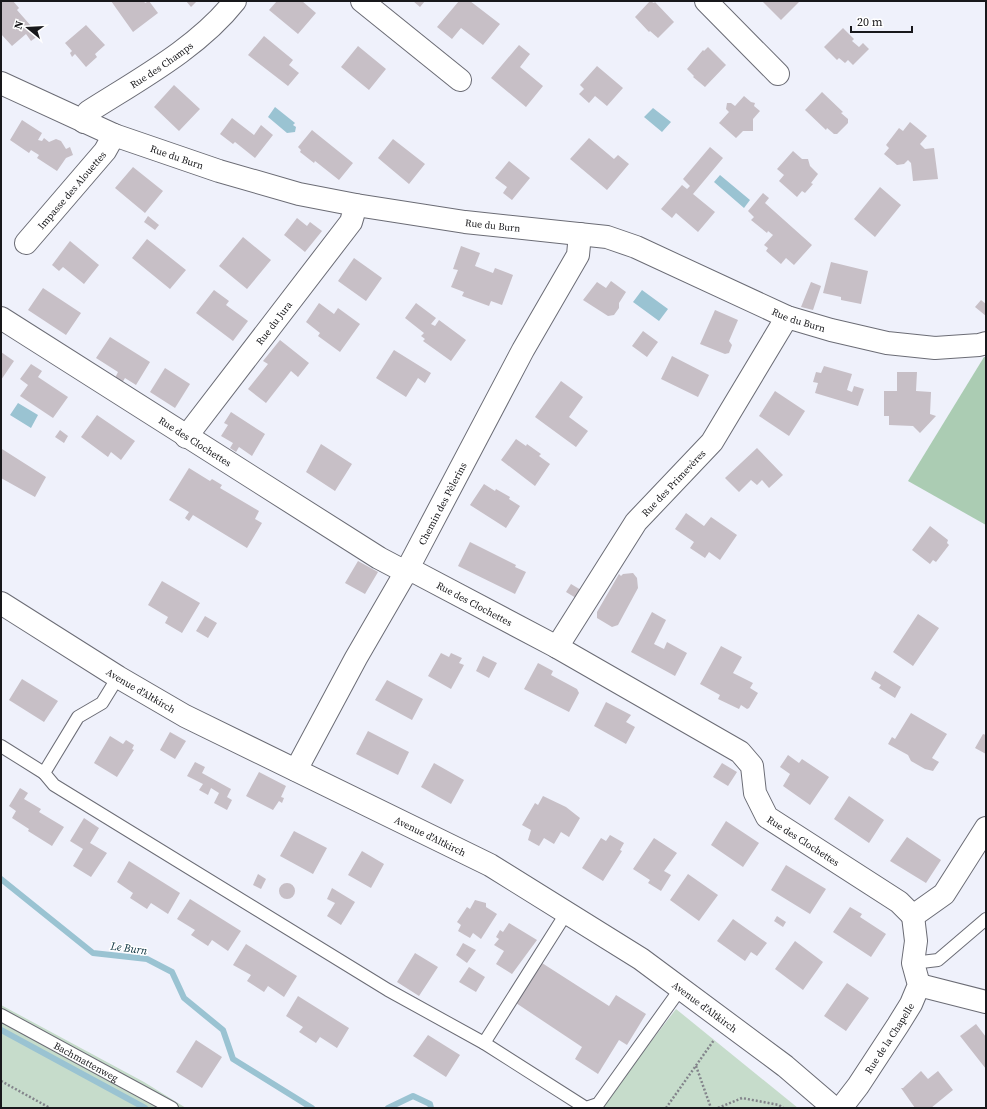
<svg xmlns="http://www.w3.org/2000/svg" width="987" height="1109" font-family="'Source Serif 4',serif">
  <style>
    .green { fill: #c6dccb }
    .forest { fill: #abccb3 }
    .water { fill: #9ac3d2 }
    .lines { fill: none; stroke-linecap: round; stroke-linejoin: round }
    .stream { stroke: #9ac3d2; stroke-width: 6 }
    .building { fill: #c7bfc6 }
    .service-casing { stroke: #6b6c75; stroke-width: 14 }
    .minor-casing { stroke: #6b6c75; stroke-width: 24 }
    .primary-casing { stroke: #6b6c75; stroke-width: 24 }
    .path { stroke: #83848b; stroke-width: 2.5; stroke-dasharray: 2 2; stroke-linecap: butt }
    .service { stroke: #fff; stroke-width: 12 }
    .minor { stroke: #fff; stroke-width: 22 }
    .primary { stroke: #fff; stroke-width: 22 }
    .labels { text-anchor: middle; stroke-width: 3; stroke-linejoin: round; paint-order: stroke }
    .street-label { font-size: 10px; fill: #18181b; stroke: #fff }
    .water-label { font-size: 11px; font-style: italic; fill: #072e3a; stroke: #fff }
  </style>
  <rect width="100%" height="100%" fill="#eff1fb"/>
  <path class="green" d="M1,1005L144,1082L186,1108H1Z
    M676,1009L798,1108H600Z"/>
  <path class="forest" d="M984,357H986V525L908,481Z"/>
  <path class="water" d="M275,107L295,123L293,125L296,127L295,132L287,133L268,117Z
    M653,108L671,122L662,132L644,117Z
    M720,175L750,200L744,208L714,182Z
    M642,290L668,309L659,321L633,302Z
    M18,403L38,415L31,428L10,415Z"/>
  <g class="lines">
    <path class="stream" d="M1,879L93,953L147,959L172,972L184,998L223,1030L233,1059L312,1108
      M1,1030L145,1108
      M388,1108L413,1096L430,1104L431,1108"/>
  </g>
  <path class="building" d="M1,1H13L19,8L17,10L39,35L31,41L26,34L12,46L1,34Z
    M111,1H144L145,3L149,1L158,13L133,32Z
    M186,1H197L191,7Z
    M277,1H302L316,13L298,34L269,10Z
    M413,1H425L420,7Z
    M459,1H470L500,24L483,45L461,28L452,39L437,27Z
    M650,1L654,3L655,2L674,22L658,38L650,31L649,32L635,17Z
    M762,1H800L781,20Z
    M86,25L105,45L95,54L97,57L86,67L75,54L72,57L70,53L72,51L65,43Z
    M843,28L854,39L852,41L859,47L863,43L869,49L853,65L848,60L845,63L839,58L837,60L824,47Z
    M264,36L293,60L289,65L299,73L288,86L248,55Z
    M519,45L530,54L520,67L543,86L526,107L491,78Z
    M358,46L386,69L369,90L341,67Z
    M708,47L726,65L705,87L693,77L694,76L687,69L703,50L704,51Z
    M597,66L623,88L607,106L595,96L589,103L579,94L584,89L580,85Z
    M174,85L200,109L179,131L154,107Z
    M822,92L843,112L841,113L848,119V123L837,134H834L827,128L826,130L805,110Z
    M744,96L751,102L755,103L754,106L760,111L753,119V131H743L736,138L719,123L729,112L726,109L727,103H731L735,106Z
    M232,118L254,135L261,125L273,135L255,158L235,142L233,144L220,134Z
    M22,120L42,133L38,140L42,141L44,138L49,142L56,139L61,141L66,149L70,147L73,155L66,158L57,171L37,158L39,155L31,150L29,153L10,140Z
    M910,122L927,136L920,144L925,149L934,148L938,179L913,181L911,163L908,160L904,164L897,165L884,154L889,148L886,145L899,128L903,131Z
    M312,130L353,163L339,180L315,161L314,163L300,152L301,150L298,147Z
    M589,138L614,159L618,155L629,164L607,190L570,159Z
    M393,139L425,164L409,184L378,158Z
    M710,147L723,158L693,194L715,212L698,232L676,213L672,218L661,209L682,185L687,189L690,186L683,179Z
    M793,151L802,159H808L810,166L818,174L811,183L813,184L805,193L802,191L797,197L779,181L784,175L777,169Z
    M509,161L530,178L512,200L503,193L507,187L495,178Z
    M133,167L163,191L145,213L115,188Z
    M880,187L901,205L875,237L854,219Z
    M763,193L769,198L765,203L812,245L794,265L786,258L781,264L766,251L768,248L764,245L773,235L768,231L767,233L751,220L754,217L748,211Z
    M148,216L159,225L155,230L144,222Z
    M297,218L307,226L310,222L322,231L305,252L284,235Z
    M243,237L271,260L247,289L219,266Z
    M147,239L186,270L170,289L132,258Z
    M70,241L99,265L84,284L63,267L59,271L52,265Z
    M461,246L480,253L475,266L493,273L495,268L513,275L502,305L491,301L489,306L462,296L464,292L451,287L458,270L453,269Z
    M354,258L382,278L366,301L338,281Z
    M831,262L868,271L861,304L841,300V297L823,293Z
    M611,281L626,292L619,303V308L614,315L608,316L583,300L597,282L606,288Z
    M811,282L821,286L813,310L801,307Z
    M43,288L81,313L66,335L28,310Z
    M214,290L229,301L226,305L248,321L233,341L196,313Z
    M981,300L986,304V316L975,307Z
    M319,303L334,314L338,308L360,324L340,352L318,336L320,333L306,322Z
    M416,303L436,318L431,324L435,326L439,320L466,340L451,361L423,341L425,339L421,336L424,333L405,318Z
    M715,310L738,320L729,341L732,345L729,353L725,354L700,344Z
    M643,331L658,342L647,357L632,346Z
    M110,337L150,362L136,385L125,378L122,383L115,378L118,372L96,358Z
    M280,340L309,363L298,377L291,371L266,403L248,389L268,364L263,361Z
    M394,350L431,373L425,383L418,378L406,397L376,378Z
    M1,352L14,361L1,380Z
    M672,356L709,375L698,397L661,379Z
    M31,364L42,371L38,377L68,397L53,418L20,396L28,385L20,379Z
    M824,366L852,374L847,390L852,392L854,386L864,389L858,406L815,393L818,383L813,382L816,372L821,373Z
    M165,368L190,384L175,408L150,392Z
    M897,372H917L916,391L931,392L930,414L936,416L920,433L913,426L889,425V416H884V391H897Z
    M561,381L583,397L569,417L588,431L576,447L535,417Z
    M775,391L805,411L789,436L759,416Z
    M231,412L265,434L252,456L239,447L236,452L230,448L233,443L221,436L228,425L224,423Z
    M97,415L135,441L121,460L111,452L108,457L81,437Z
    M60,430L68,436L64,443L55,437Z
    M516,439L526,446L527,444L541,454L539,456L550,464L535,486L501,460Z
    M321,444L352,464L335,491L306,472Z
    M757,448L783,475L769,488L762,480L757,485L751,480L739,492L725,478Z
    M2,449L46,477L35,497L1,478Z
    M189,468L210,481L212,479L222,485L220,488L259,511L255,519L262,523L247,548L193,515L189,521L185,518L189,512L169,500Z
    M484,484L495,491L496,489L510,497L509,499L520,506L506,528L470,505Z
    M686,513L704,526L711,517L737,535L720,560L709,552L705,558L690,548L694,542L675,529Z
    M930,526L948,540L947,543L949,545L936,562L933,560L930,564L912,550Z
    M470,542L516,565L515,567L526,572L515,594L458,566Z
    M358,561L378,572L365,594L345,583Z
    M633,573L637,578L638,588L618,625L612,627L597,618V612L619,574L621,576L623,574Z
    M162,581L200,603L182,633L165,623L168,617L148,605Z
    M571,584L581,590L576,598L566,592Z
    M652,612L666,620L654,644L664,649L667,642L687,653L675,676L631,652Z
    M918,614L939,628L913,666L893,652Z
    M205,616L217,623L208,638L196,631Z
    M721,646L742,657L733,673L753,683L750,688L758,693L749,708L747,709L741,705L739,709L718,699L720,695L700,684Z
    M441,653L449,657L451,653L462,658L459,663L464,665L451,689L428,676Z
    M483,656L497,663L489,678L476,671Z
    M538,663L553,671L551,675L577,689L579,693L569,712L524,689Z
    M875,671L901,687L895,698L879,688L881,685L871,679Z
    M22,679L58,701L44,722L9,700Z
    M387,680L423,699L412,720L375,700Z
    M606,702L631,715L626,722L635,727L626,744L594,726Z
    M911,713L947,734L932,758L939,762L933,771L925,769L911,761L908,755L888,744L892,737L895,739Z
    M368,731L409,752L398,775L356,754Z
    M170,732L186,741L175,759L160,750Z
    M983,734L986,735V754L975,748Z
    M110,736L123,744L126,740L134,745L132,749L134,750L117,777L94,763Z
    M788,755L799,763L802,759L829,777L810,805L783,786L790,774L780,767Z
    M195,762L205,767L202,773L231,789L227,797L232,800L227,810L214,803L219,793L211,788L208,795L199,790L203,784L187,776Z
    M434,763L464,780L451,804L421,787Z
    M722,763L737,772L728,786L713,777Z
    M259,772L286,786L281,797L284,798L282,803L279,801L273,810L246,796Z
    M20,788L28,793L24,799L41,809L39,812L64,827L52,846L28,831L29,829L12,818L16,811L9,806Z
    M543,796L566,807L580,818L569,837L561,832L554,844L544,838L539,846L528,840L531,830L522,825L535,803L538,805Z
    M849,796L884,820L869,843L834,819Z
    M84,818L99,828L90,843L107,853L91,877L73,866L83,849L70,841Z
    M726,821L759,843L743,867L711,845Z
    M294,831L327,848L313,874L280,856Z
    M610,835L624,843L620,850L622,851L603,881L582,868L601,838L606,841Z
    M907,837L941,860L926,883L890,861Z
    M654,838L677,853L664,871L671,875L661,891L648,883L650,880L633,869Z
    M362,851L384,864L371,888L348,875Z
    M129,861L180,893L168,914L151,903L147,909L130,898L133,893L117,882Z
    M786,865L826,889L810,914L771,890Z
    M258,874L266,879L261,889L253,885Z
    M688,874L718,895L699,921L670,900Z
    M279 891a8 8 0 1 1 16 0a8 8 0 1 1-16 0Z
    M332,888L355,902L341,925L327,916L335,903L327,899Z
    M190,899L241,931L228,951L212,940L208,946L191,935L195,930L177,919Z
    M475,900L486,903V907L497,914L481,939L473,933L470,938L458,931L461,925L457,922L467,907L470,909Z
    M850,907L862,914L860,917L886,934L871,957L833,932Z
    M777,916L786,922L783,927L774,921Z
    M733,919L767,943L757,956L751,952L745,961L717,941Z
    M509,923L537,940L512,974L496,964L504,951L494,945L499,939L496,937L500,930L503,932Z
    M795,941L823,962L803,990L775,969Z
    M463,943L476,950L467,963L456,955Z
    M246,944L297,976L284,997L268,986L264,992L247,981L251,975L233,965Z
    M415,953L438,967L419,996L397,982Z
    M542,963L609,1006L616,995L646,1014L627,1045L619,1040L598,1074L575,1059L582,1047L516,1003Z
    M469,967L485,977L476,992L459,982Z
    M847,983L869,998L846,1031L824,1016Z
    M298,996L349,1028L337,1048L320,1037L316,1043L299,1032L303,1027L286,1016Z
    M976,1024L986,1037V1069L960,1036Z
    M428,1035L460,1055L446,1077L413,1056Z
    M196,1040L222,1057L202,1088L176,1072Z
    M921,1071L928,1079L938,1071L953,1090L931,1108H915L901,1088H903Z"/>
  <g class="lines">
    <g class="service-casing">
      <g id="service">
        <path d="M118,677L102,703L78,717L44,773L54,785L388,990L484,1043L586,1108L598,1104L681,988"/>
        <path d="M1,746L44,773"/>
        <path d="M913,963L938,960L986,919"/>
        <path id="s1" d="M1,1015L172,1108"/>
        <path d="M484,1043L567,912"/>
      </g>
    </g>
    <g class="minor-casing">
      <g id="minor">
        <path d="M362,1L460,80"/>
        <path d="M706,1L778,74"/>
        <path id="s2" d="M1,83L114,135L219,171L299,194L356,205L465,222L607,237L636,247L787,317L831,330L887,343L935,348L979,345L986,343"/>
        <path id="s3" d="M84,122L88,112C138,80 198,48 235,1"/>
        <path id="s4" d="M26,243L105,151L114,135"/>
        <path id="s5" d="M1,318L379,558L398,568L417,573L557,647L740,752L752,766L755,793L767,817L899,902L913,916"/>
        <path id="s6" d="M186,437L351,222L356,205"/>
        <path id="s7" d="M557,647L636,522L712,442L787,317"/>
        <path id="s8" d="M296,770L356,658L407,570L523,350L578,255L580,234"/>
        <path d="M913,916L944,894L986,828"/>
        <path d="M919,985L986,1002"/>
        <path id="s9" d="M841,1108L858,1086L898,1025L911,1004L919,985L913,963L916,941L913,916"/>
      </g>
    </g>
    <g class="primary-casing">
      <g id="primary">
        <path id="s10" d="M1,603L118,677L185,716L490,865L641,959L785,1066L834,1108"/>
      </g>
    </g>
    <path class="path" d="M696,1066L711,1108
      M1,1081L50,1108
      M666,1108L714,1040
      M718,1108L742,1098L779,1105L783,1108"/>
    <use href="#service" class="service"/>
    <use href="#minor" class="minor"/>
    <use href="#primary" class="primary"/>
  </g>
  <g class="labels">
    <g class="street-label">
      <text dy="4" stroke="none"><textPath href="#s3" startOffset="98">Rue des Champs</textPath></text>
      <text dy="4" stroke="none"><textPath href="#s2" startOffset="191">Rue du Burn</textPath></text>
      <text dy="4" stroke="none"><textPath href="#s4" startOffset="70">Impasse des Alouettes</textPath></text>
      <text dy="4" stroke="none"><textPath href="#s2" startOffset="515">Rue du Burn</textPath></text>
      <text dy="4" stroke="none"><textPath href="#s2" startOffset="839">Rue du Burn</textPath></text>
      <text dy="4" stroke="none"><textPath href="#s6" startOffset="144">Rue du Jura</textPath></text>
      <text dy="4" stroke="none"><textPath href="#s5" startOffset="230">Rue des Clochettes</textPath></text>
      <text dy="4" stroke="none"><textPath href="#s7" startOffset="202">Rue des Primevères</textPath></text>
      <text dy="4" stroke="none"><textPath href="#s8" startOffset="304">Chemin des Pèlerins</textPath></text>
      <text dy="4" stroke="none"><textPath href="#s5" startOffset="554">Rue des Clochettes</textPath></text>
      <text dy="4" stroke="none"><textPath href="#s10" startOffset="165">Avenue d'Altkirch</textPath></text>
      <text dy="4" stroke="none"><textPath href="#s10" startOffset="489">Avenue d'Altkirch</textPath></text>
      <text dy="4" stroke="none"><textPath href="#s5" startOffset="974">Rue des Clochettes</textPath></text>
      <text dy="4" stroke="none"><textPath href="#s10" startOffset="813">Avenue d'Altkirch</textPath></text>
      <text dy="4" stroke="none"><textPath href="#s9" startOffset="85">Rue de la Chapelle</textPath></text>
      <text dy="4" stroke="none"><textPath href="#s1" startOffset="97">Bachmattenweg</textPath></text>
    </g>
    <g class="water-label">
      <text transform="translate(129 948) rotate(8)" y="4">Le Burn</text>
    </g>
  </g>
  <rect width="987" height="1109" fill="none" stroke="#18181b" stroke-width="4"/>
  <g transform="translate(28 28) rotate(288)" stroke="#ffffff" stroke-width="3" paint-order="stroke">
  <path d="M0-3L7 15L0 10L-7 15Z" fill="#18181b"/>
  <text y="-6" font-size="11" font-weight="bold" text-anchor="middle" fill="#18181b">N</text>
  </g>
  <path d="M851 26v6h61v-6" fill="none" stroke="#18181b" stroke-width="2"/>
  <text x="857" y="26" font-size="12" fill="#18181b" stroke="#ffffff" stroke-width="3" paint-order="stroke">20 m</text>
</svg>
